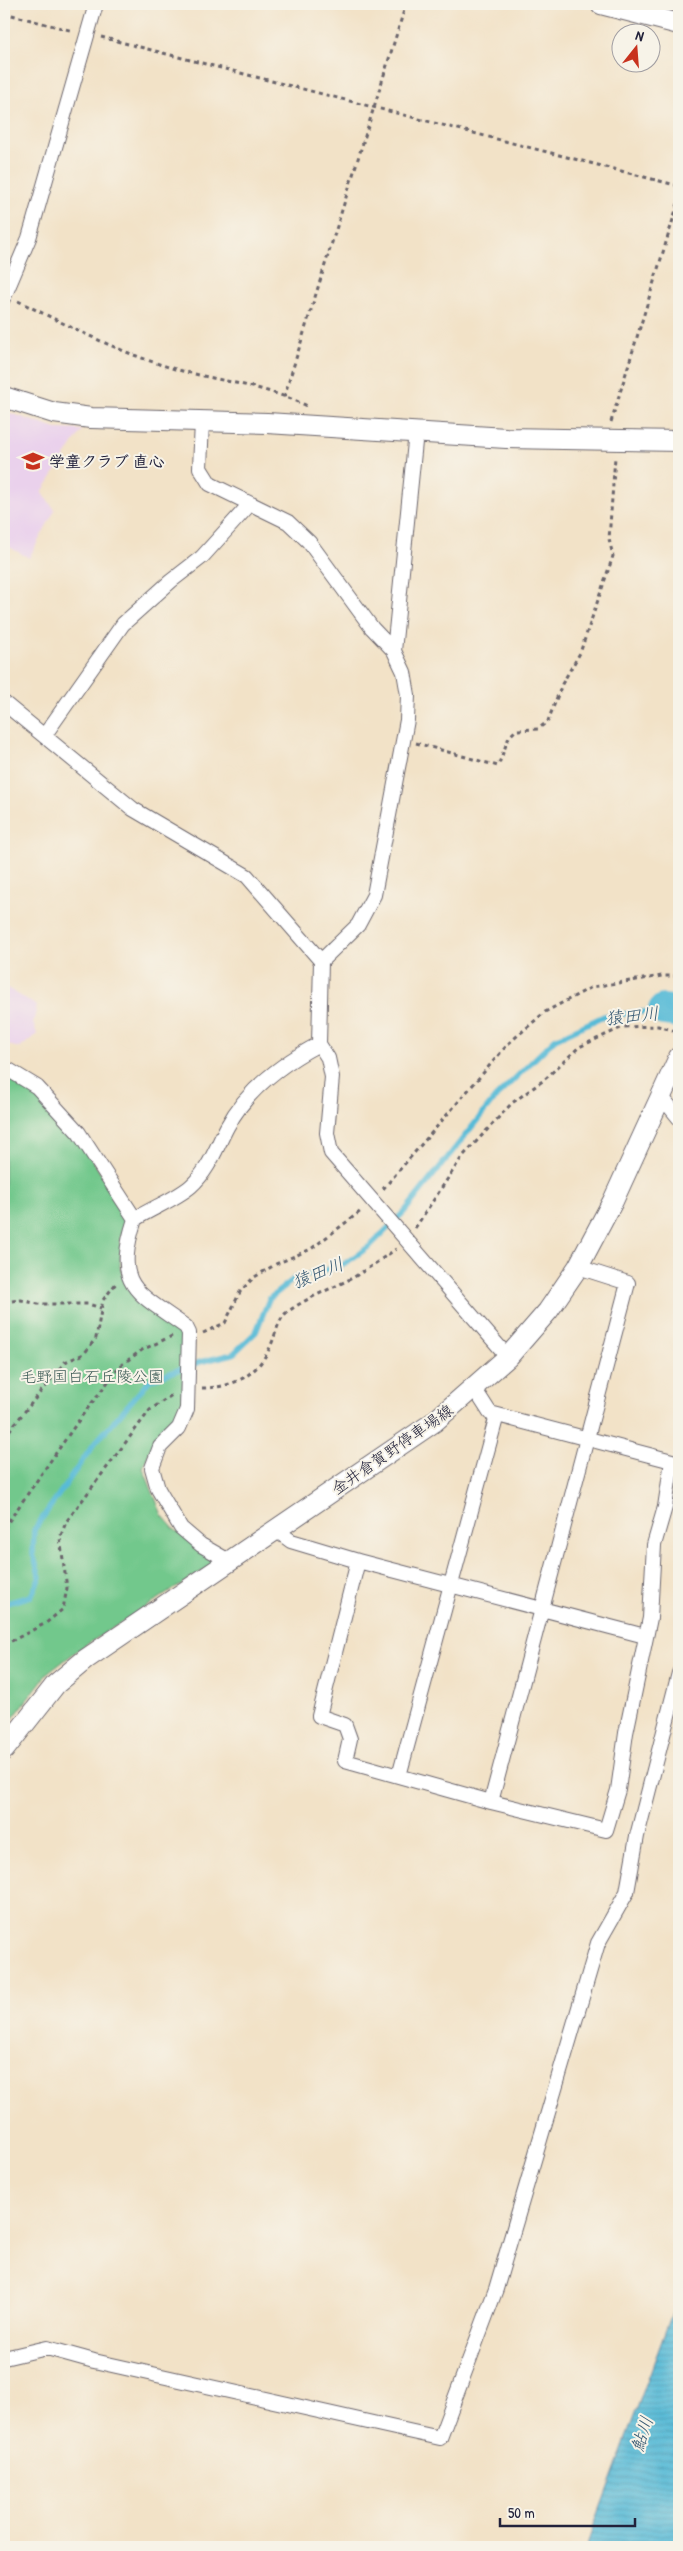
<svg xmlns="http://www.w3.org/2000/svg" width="683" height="2551" font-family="'Patrick Hand','Klee One',sans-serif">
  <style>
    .built { fill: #ead1ec }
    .green { fill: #72c88c; stroke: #4a7564 }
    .water { fill: url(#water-rules); stroke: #3e6e89 }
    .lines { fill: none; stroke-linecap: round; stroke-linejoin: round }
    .stream { stroke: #59bbd7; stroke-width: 5.5 }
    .river { stroke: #59bbd7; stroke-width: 32 }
    .street-casing { stroke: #6b656c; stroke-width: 16 }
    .secondary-casing { stroke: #6b656c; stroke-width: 22 }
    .path { stroke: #6b656c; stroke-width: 3; stroke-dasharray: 4 4; stroke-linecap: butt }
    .street { stroke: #fff; stroke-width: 14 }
    .secondary { stroke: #fff; stroke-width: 20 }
    .labels { text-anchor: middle; stroke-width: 4; stroke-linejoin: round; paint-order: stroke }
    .poi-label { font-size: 16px; font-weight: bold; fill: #22223b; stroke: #f7f3e8; text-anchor: start }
    .park-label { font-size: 16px; fill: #3e5c57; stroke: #f7f3e8 }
    .street-label { font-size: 16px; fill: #22223b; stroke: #f7f3e8 }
    .water-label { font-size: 18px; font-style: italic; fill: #355872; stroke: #f7f3e8 }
  </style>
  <defs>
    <pattern id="water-rules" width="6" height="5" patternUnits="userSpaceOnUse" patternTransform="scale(1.25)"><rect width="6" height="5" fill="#59bbd7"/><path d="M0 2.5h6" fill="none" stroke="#4da0b9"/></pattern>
  </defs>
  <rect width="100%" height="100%" fill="#f7f3e8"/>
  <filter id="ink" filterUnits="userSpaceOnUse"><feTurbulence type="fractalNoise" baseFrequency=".02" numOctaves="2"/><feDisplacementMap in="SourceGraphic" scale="10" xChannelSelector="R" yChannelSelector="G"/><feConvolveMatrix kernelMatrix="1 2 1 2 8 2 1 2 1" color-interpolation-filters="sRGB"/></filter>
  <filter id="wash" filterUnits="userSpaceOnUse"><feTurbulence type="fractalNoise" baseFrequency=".0096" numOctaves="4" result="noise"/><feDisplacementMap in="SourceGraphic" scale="20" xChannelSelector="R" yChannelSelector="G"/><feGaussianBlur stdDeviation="1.12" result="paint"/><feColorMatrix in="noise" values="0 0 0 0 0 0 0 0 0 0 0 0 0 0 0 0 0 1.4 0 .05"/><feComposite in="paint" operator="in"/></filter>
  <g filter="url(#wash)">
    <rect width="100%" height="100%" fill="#f2e2c7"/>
    <path class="built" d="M4,411L56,429L82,430L42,492L55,510L29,558L4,544Z
      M4,986L37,1006L33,1023L37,1034L20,1048L4,1044Z"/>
    <path class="green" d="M4,1073L36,1091L77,1136L129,1218L121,1235L120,1268L128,1287L186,1334L183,1407L155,1438L143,1468L162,1515L175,1530L220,1560L78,1650L47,1674L4,1730Z"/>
    <path class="water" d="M679,2294V2547H586Z"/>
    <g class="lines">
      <path class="stream" d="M4,1604L31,1596L40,1577L33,1554L34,1530L94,1444L150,1380L200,1362L233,1354L256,1332L269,1299L295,1278L341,1266L370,1246L405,1211L495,1098L555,1039L604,1016L664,1010"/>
      <path class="river" d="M664,1010L679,1012"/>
    </g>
  </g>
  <g filter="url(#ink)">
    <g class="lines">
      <g class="street-casing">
        <path id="street" d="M4,297L29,238L96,4
          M202,421L200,468L210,484L288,522L309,542L372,628L394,651L404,672L408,695L407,720L374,895L358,925L321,961
          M394,651L416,432
          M4,703L133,809L247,876L321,961L319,1044L328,1058L332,1077L327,1133L331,1153L508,1357
          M44,736L123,624L171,581L202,557L250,504
          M4,1067L37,1087L79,1133L135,1219
          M661,1096L679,1118
          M474,1388L490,1413L672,1461L665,1507L654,1545L650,1618L626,1733L618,1790L606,1830L491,1802
          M276,1530L291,1541L358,1561L319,1716L345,1725L350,1739L345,1761L491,1802L628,1283L578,1267
          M229,1561L201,1545L181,1528L158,1489L152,1468L160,1447L179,1428L187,1409L189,1333L186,1327C136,1291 113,1287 135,1219C152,1208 176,1199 191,1186C209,1170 216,1148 227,1127C246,1091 283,1063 319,1044
          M358,1561L645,1636
          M399,1776L497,1415
          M4,2358L47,2348L94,2361L440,2438L496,2289L598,1943L627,1892L637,1836L679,1673"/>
      </g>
      <g class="secondary-casing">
        <path id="secondary" d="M601,4L679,24
          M4,397L54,413L91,418L267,423L506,438L679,441
          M4,1750L56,1684L86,1659L434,1422L508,1357L548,1311L578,1267L613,1201L679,1057"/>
      </g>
      <path class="path" d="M4,13L73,31
        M101,37L679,186
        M18,301C69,326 120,353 175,369C218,381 267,386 307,406
        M284,397L406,4
        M611,422L679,200
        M416,743L498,766L509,737L516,730L538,729L548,721L562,684L580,653L613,556L609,539L615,457
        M383,1189L509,1043L545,1012L592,987L662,976H679
        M415,1228L462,1157L512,1103L544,1080L579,1047L623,1027L658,1026L679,1032
        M4,1302L21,1300L38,1304H88L101,1308
        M203,1333L225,1323L240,1292L253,1278L276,1264L311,1249L361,1211
        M202,1388C236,1388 261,1373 273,1340C276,1332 279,1319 286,1313C307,1297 332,1289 354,1277C369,1268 383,1258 396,1249
        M4,1437L65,1362L84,1354L96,1338L103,1300L117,1282
        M4,1528L81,1417L121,1365L142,1350L172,1336
        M4,1645L46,1623L63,1609L67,1588L60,1538L66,1522L150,1410L172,1395"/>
      <use href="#street" class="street"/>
      <use href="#secondary" class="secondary"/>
    </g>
  </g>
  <defs>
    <g id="school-bare" transform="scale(1.725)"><path d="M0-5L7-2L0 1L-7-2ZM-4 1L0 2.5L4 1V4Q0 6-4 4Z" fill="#c8321e" stroke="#f7f3e8" stroke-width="2.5" paint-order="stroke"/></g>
  </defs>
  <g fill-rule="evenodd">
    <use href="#school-bare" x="33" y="461"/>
  </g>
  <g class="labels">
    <g class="poi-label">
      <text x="49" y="467">学童クラブ 直心</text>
    </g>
    <g class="park-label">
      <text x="92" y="1382">毛野国白石丘陵公園</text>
    </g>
    <g class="street-label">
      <text transform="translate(392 1449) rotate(-35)" y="6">金井倉賀野停車場線</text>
    </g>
    <g class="water-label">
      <text transform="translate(632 1016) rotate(-6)" y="6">猿田川</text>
      <text transform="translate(318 1273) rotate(-22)" y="6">猿田川</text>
      <text transform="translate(642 2434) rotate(-72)" y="6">鮎川</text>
    </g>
  </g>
  <rect width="683" height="2551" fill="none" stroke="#f7f3e8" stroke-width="20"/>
  <g transform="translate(636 48) rotate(17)"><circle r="24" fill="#f7f3e8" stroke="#a29fa3"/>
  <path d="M0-4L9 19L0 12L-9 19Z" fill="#c8321e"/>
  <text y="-8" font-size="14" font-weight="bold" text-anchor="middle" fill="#22223b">N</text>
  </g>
  <path d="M500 2518v8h135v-8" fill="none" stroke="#22223b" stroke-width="2.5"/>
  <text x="508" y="2518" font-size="15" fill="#22223b" stroke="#f7f3e8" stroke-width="4" paint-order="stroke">50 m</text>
</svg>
